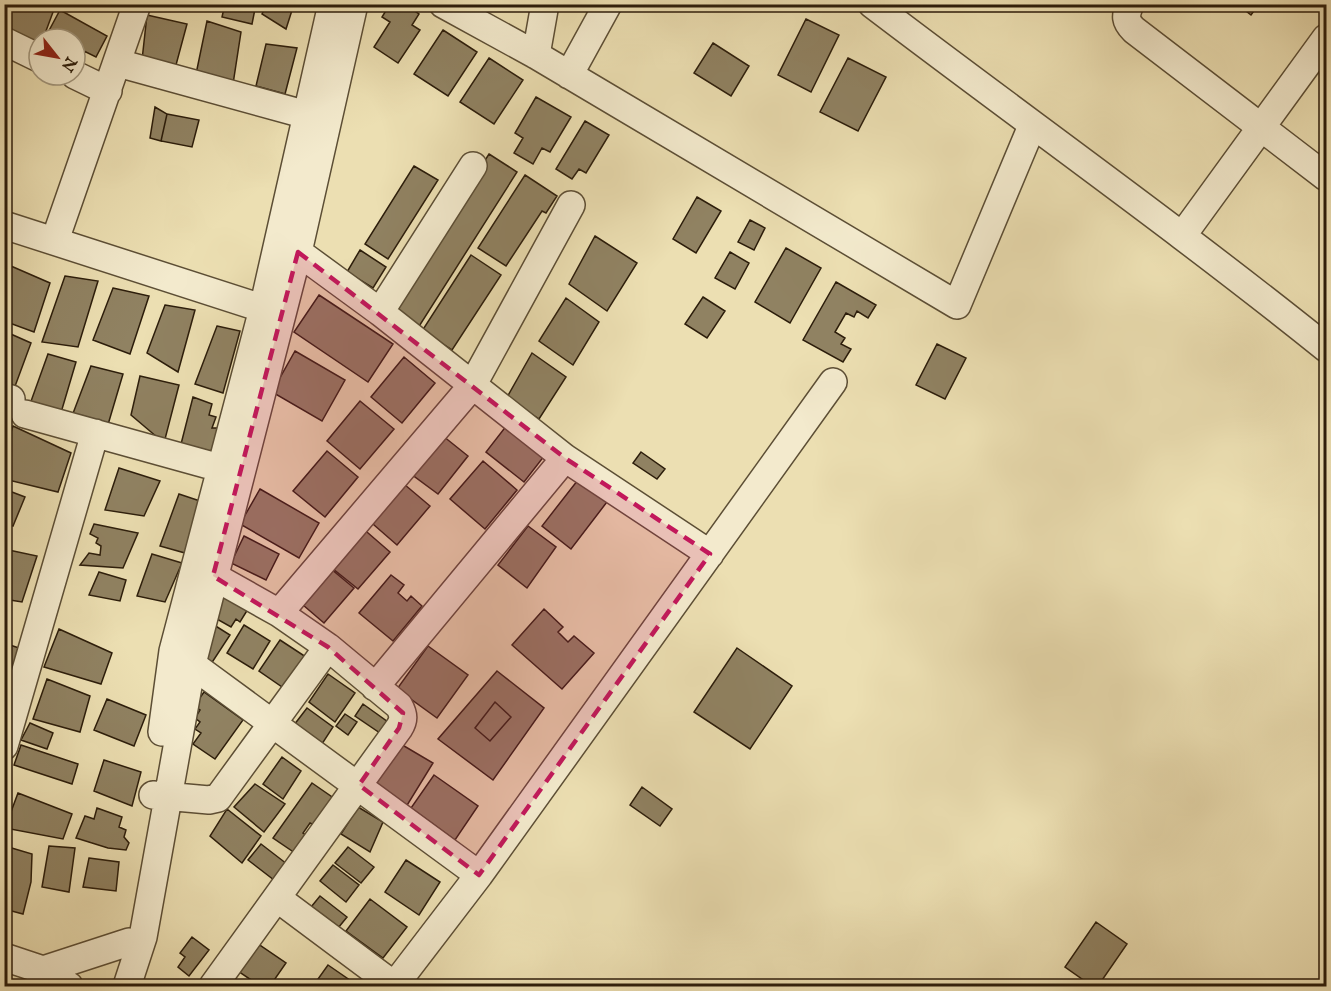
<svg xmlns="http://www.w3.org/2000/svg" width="1331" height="991" font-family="'IM FELL English',serif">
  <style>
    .building { fill: #908262; stroke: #2c1d0b; stroke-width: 1.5 }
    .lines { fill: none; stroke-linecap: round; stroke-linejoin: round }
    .minor-casing { stroke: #5c4e35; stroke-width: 30 }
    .minor { stroke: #f3eacd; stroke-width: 27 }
    .marked { fill: #c2185b; fill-opacity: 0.2; stroke: #c2185b; stroke-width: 4.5; stroke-dasharray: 12 8; stroke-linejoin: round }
  </style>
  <rect width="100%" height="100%" fill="#ecdfb2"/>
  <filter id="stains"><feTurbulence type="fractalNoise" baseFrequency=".00333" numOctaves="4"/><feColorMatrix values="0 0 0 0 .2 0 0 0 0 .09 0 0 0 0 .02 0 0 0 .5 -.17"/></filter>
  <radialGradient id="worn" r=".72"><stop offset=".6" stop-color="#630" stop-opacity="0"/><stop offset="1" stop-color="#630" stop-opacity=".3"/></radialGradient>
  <path class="building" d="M13,4H56L43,39H39V43L4,30Z
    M225,4H256L252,24L222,17Z
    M267,4H294L286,29L262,14Z
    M390,4H404L419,14L412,25L420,30L398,63L374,47L390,22L382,17Z
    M1237,4H1259L1251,15Z
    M60,10L107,36L96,57L84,51L81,57L75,54V39L45,38Z
    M147,15L187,24L176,65L142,60Z
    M806,19L839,35L811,92L778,75Z
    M207,21L241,32L233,84L196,74Z
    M443,30L477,52L448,96L414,74Z
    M713,43L749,66L731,96L694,73Z
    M266,44L297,48L285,94L256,86Z
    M489,58L523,80L494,124L460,102Z
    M848,58L886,77L858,131L820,112Z
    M536,97L571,117L550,152L542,148L533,164L514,153L523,138L515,133Z
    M155,107L167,114L161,141L150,138Z
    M167,114L199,120L192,147L161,141Z
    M585,121L609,135L586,173L579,169L572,179L556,169Z
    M489,154L517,172L418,328L389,310Z
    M414,166L438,180L388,259L365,244Z
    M525,175L557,196L546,213L542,211L506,266L478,248Z
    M697,197L721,211L696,253L673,239Z
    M750,220L765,228L754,250L738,242Z
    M595,236L637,263L607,311L569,284Z
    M786,248L821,268L790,323L755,302Z
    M360,250L386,267L373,288L347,272Z
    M730,252L749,263L735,289L715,278Z
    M471,255L501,275L452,350L422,331Z
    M4,263L50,283L34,332L4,321Z
    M65,276L98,281L78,347L42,342Z
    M836,282L876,305L868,318L857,311L854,317L846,313L835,332L845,338L841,344L851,349L843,362L803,340Z
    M113,288L149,296L130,354L93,340Z
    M319,295L393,344L368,382L294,332Z
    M703,297L725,311L707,338L685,324Z
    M566,298L599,322L573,365L539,341Z
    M165,305L195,310L178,372L147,353Z
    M217,326L240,331L223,393L195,384Z
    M4,331L31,343L14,389L4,385Z
    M937,344L966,358L945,399L916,385Z
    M295,351L345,380L322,421L272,392Z
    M532,353L566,377L539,419L506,399Z
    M48,354L76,362L60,416L30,404Z
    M404,357L435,383L402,423L371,397Z
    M91,366L123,374L107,428L72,416Z
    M140,376L179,385L164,443L131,415Z
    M193,397L212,404L209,415L216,417L212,428H222L217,452L199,454L180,448Z
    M360,401L394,429L360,469L327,441Z
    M507,425L545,455L524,482L486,452Z
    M13,426L71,453L58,492L4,479V453Z
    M438,432L468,456L438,494L407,471Z
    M327,451L358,477L325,517L293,491Z
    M641,452L665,469L657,479L633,463Z
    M483,461L517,490L485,529L450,499Z
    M119,468L160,481L144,516L105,510Z
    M581,476L610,498L571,549L542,526Z
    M398,479L430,506L397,545L366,518Z
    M4,489L25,497L13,526L4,523Z
    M260,489L319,523L299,558L240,524Z
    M179,494L203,502L185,553L160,546Z
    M94,524L138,533L123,568L80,565L89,553L100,555L101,546L96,543L98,538L90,534Z
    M360,526L390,552L358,589L327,564Z
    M528,526L556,547L527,588L498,565Z
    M244,536L279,554L266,580L231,563Z
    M4,549L37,556L22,602L4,599Z
    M152,554L182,563L165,602L137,596Z
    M325,564L354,588L324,623L296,599Z
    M99,572L126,580L120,601L89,595Z
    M391,575L404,585L398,593L407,601L411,596L422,606L393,641L359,613Z
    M221,593L248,609L240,622L236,619L231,627L208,614Z
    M544,609L563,627L558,632L568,642L574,636L594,653L562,689L512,645Z
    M214,625L230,635L211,664L195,654Z
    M244,625L270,641L253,669L227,653Z
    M59,629L112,653L101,684L44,667Z
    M280,640L306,657L285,689L259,671Z
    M4,643L22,649L17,670L4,665Z
    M428,646L468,675L437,718L397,689Z
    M737,648L792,686L750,749L694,712Z
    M497,671L544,708L493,780L438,739Z
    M328,674L355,693L335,722L309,702Z
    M47,679L90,696L80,732L33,719Z
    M204,692L243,720L215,759L193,744L201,733L195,729L200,722L195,718L200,710L194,706Z
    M107,699L146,715L134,746L94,730Z
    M495,702L511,717L490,741L475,728Z
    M363,704L388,722L380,733L355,716Z
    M307,708L333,727L320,747L294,725Z
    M345,714L357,722L348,735L336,726Z
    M30,723L53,733L47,749L21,740Z
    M399,743L433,763L406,807L373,786Z
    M21,745L78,764L72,784L14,765Z
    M282,757L301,771L283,799L263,784Z
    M104,760L141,772L132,806L94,791Z
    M434,775L478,806L455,840L411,808Z
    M312,783L335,799L316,826L310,823L303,833L310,838L298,855L273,838Z
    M255,784L285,804L264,832L234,807Z
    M642,787L672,809L660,826L630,805Z
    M18,793L72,814L63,839L5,828Z
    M358,807L383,822L370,852L341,834Z
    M97,808L122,817L119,827L126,830L124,837L129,843L126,850L108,848L76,838L85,816L94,819Z
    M227,809L261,836L242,863L210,836Z
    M261,844L287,864L274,880L248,860Z
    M5,846L32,854L31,882L23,914L4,909Z
    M49,846L75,848L69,892L42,887Z
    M348,847L374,867L361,883L335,863Z
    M89,858L119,862L116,891L83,887Z
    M406,860L440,882L419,915L385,892Z
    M333,865L359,885L346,902L320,881Z
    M320,896L347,917L334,933L307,912Z
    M370,899L407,927L383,958L346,931Z
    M1096,922L1127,944L1098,986H1092L1065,967Z
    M192,937L209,950L189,976L178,967L185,957L180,953Z
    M254,941L286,963L270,986H260L235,969Z
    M328,965L354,983L352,986H313Z"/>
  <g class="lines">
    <g class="minor-casing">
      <path id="minor" d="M443,4L536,55L957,305L1032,126
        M872,4C1023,119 1178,229 1326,348
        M1130,4C1125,16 1125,21 1134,30L1326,177
        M4,41L39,58
        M536,55L545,4
        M118,63L307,115
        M75,75L108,91
        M569,75L608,4
        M4,225L280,314
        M1182,236L1326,38
        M55,240L137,4
        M298,252L380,312L565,458L710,554
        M380,312L473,166
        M4,397L11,399
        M25,414L238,473
        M199,568L279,613L328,647L399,706C404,715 404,720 399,728L213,986
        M279,613L472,386L571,205
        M179,655L479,875
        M375,687L565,458
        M162,732L173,651L263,309L332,4
        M4,746L95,433
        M153,795L209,800L218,798L328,647
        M277,898L395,986
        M4,957L43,970L69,986
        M43,970L129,942
        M127,986L143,937L192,664L298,252L354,4
        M394,986L479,875L833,382"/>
    </g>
    <use href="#minor" class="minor"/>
  </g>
  <path class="marked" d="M298,252L565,458L710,554L479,875L359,785L399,728L403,713L328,647L213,576Z"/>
  <rect width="1331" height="991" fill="none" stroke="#ecdfb2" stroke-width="24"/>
  <rect x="6" y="6" width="1319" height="979" fill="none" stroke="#2c1d0b" stroke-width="3"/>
  <rect x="12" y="12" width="1307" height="967" fill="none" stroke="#2c1d0b" stroke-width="1.5"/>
  <g transform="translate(57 57) rotate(121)"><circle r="28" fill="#f3eacd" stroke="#a3987f" stroke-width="1.5"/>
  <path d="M0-4.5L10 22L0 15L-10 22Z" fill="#8f2418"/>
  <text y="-9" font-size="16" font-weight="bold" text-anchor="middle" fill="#2c1d0b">N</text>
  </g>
  <rect width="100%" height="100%" filter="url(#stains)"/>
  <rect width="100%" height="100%" fill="url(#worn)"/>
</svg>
